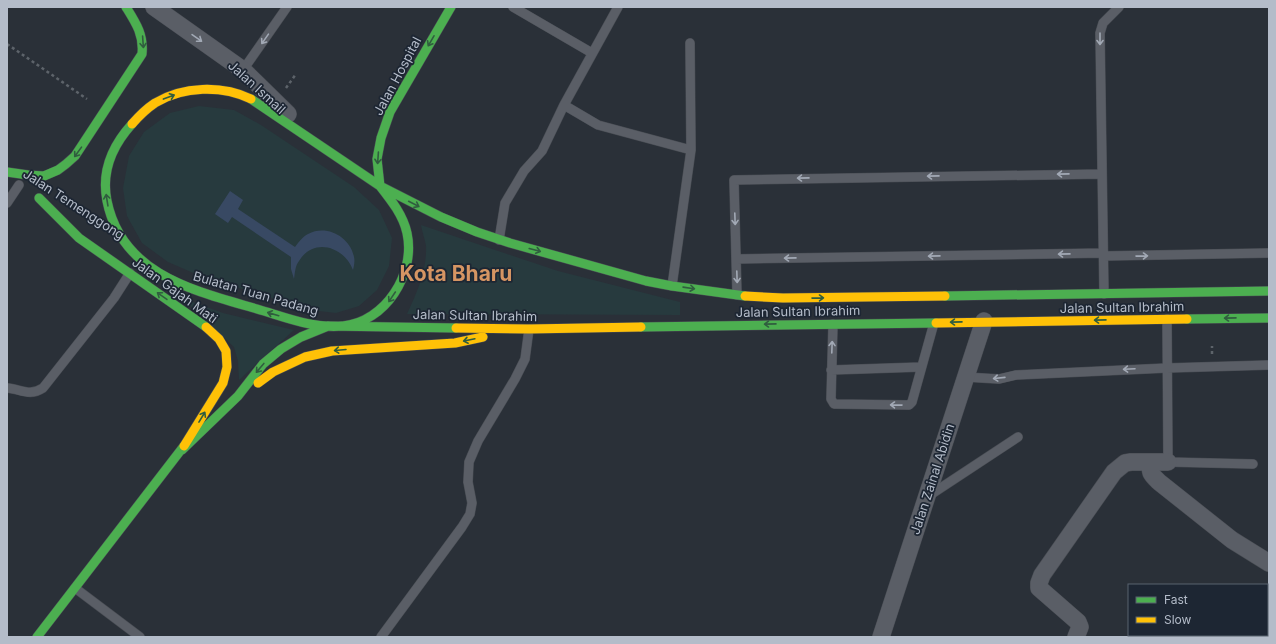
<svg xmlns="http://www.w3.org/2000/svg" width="1276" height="644" font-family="Inter,sans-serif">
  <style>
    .green { fill: #273a3e }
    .water { fill: #384963 }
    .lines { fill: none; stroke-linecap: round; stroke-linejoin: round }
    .lane-casing { stroke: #484c53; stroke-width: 10 }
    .street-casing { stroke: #484c53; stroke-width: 18 }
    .fast-casing { stroke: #484c53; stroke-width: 10 }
    .slow-casing { stroke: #484c53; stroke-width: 10 }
    .path { stroke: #5d636a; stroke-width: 2.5; stroke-dasharray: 3 3; stroke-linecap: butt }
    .lane { stroke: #5a5e66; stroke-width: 9 }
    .street { stroke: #5a5e66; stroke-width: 17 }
    .fast { stroke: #4caf50; stroke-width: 9 }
    .slow { stroke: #ffc107; stroke-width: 9 }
    .oneway { stroke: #a2a9b5 }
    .oneway2 { stroke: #305d3f }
    .labels { text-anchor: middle; stroke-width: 3.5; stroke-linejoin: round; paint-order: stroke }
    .street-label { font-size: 13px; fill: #b4bcc9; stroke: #1d2633 }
    .town-label { font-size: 21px; font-weight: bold; fill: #d59563; stroke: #1d2633 }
  </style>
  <rect width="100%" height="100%" fill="#2a3038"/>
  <path class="green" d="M199,106L234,110L261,125L354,187L379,210L392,238L389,266L377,290L359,306L336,313L310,310L198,275L168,262L142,243L127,216L123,188L129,156L144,132L170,113Z
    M421,225L558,271L680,302V315L407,314C417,292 427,271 426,246C425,239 422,232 421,225Z
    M182,298L223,313L294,330L239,380L238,361L234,347Z"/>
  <path class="water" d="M230,191L243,200L238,209L295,247C298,243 302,237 308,234C327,224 350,237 354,257C355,261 354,266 353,270C344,246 313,237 299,261C295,266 295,273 294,279L291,269V257L232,217L228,223L215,214Z"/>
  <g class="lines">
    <g class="lane-casing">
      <path id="lane" d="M513,7L592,53
        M243,70L287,7
        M564,105L598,125L691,150
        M7,203L19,185
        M499,240L505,203L524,171L542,151L564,105L618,7
        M1103,256L1269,253
        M736,259L1103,253
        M672,286L691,150L690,43
        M1104,294L1100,33L1103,23L1119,7
        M737,295L734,180L1102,174
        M1167,319L1168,462L1253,464
        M833,324L831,399L834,404L909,405L912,402L934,323
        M831,370L921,367
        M965,377L999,379L1016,375L1167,368L1269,365
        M7,388C21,389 29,397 43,388L114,298L130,273
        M927,497L1018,437
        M75,588L140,637
        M381,637L462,527L470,514L472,503L468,482L469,462L478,441L515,379L525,359L529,329"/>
    </g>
    <g class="street-casing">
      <path id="street" d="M154,7L243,70L288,114
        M1151,462C1149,473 1151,474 1159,482L1232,540L1269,563
        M881,637L984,321
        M1076,637L1080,627L1078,622L1039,588V583L1042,575L1114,472L1125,463L1131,462H1168"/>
    </g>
    <g class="fast-casing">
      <path id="fast" d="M251,99L380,186L441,217L477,232L510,243L646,281L672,286L745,296
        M132,124C112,146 101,171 107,201C122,275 195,291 257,309C285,317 313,329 343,326C385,322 416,274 407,233C403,215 391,200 380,186
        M7,172L28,175L44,176L58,170L66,164L75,156L142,54C144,35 136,23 126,7
        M380,186L377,159L381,138L390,112L451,7
        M39,198L79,238L206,327
        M945,296L1269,291
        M1187,319L1269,318
        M641,327L936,323
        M182,450L238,396L263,364L281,349L301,337L328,326L456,328
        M37,637L184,446"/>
    </g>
    <g class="slow-casing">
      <path id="slow" d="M132,124C139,116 146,109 155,103C183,86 222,85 251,99
        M745,296L783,298L945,296
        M936,323L1187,319
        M456,328L529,329L641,327
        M258,383L273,372L305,357L332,351L455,343L483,337
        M184,446L223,383L227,367L226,351L219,339L206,327"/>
    </g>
    <path class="path" d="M7,44L87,99
      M286,88L296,74
      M1212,354V346"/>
    <use href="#lane" class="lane"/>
    <use href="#street" class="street"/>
    <use href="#fast" class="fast"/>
    <use href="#slow" class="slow"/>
  </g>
  <defs><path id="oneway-shaft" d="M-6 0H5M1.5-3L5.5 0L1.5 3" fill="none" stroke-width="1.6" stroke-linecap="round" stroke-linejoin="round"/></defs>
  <g class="oneway">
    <use href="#oneway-shaft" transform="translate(197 38) rotate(35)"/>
    <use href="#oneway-shaft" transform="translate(265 39) rotate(125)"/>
    <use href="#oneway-shaft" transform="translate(1100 39) rotate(90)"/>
    <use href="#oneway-shaft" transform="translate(1063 174) rotate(179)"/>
    <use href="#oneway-shaft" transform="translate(933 176) rotate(179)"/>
    <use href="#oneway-shaft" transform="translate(803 178) rotate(179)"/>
    <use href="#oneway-shaft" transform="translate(735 219) rotate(88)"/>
    <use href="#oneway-shaft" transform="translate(1064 254) rotate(179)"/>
    <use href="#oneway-shaft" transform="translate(934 256) rotate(179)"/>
    <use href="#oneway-shaft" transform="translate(1142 256) rotate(-1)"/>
    <use href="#oneway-shaft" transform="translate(790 258) rotate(179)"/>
    <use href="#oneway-shaft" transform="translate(737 277) rotate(88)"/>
    <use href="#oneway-shaft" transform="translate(832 347) rotate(-88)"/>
    <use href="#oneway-shaft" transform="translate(1129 369) rotate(177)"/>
    <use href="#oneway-shaft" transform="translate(999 378) rotate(174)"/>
    <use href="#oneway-shaft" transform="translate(896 405) rotate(-179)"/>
  </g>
  <g class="oneway2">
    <use href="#oneway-shaft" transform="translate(431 41) rotate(120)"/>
    <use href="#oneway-shaft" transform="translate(143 42) rotate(86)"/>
    <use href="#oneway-shaft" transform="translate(169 97) rotate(-20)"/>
    <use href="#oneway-shaft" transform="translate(78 152) rotate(126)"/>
    <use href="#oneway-shaft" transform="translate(378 158) rotate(94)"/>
    <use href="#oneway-shaft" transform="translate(107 200) rotate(-99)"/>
    <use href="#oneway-shaft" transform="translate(414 204) rotate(27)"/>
    <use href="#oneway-shaft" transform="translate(535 250) rotate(15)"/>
    <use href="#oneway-shaft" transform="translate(689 288) rotate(8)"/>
    <use href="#oneway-shaft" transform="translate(162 296) rotate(-145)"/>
    <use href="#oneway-shaft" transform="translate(392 297) rotate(124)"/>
    <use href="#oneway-shaft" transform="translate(818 298) rotate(-1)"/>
    <use href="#oneway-shaft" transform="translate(273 314) rotate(-164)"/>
    <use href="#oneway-shaft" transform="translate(1230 318) rotate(179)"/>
    <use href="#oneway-shaft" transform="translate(1100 320) rotate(179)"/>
    <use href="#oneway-shaft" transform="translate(956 322) rotate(179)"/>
    <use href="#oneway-shaft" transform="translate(770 324) rotate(179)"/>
    <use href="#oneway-shaft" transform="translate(469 340) rotate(168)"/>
    <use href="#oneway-shaft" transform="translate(340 350) rotate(175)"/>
    <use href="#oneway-shaft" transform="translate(260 368) rotate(130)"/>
    <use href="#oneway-shaft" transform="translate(202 417) rotate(-59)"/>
  </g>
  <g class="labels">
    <g class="street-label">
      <text transform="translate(397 76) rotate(-62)" y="5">Jalan Hospital</text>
      <text transform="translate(257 87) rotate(42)" y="5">Jalan Ismail</text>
      <text transform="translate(74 204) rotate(33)" y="5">Jalan Temenggong</text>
      <text transform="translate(175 290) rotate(36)" y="5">Jalan Gajah Mati</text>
      <text transform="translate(256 293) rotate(16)" y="5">Bulatan Tuan Padang</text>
      <text transform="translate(1122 307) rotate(-1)" y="5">Jalan Sultan Ibrahim</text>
      <text transform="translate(798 311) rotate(-1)" y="5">Jalan Sultan Ibrahim</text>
      <text transform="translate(475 315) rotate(1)" y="5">Jalan Sultan Ibrahim</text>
      <text transform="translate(932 479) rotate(-72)" y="5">Jalan Zainal Abidin</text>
    </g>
    <g class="town-label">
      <text x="456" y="281">Kota Bharu</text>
    </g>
  </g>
  <rect width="1276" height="644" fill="none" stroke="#b4bcc9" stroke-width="16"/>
  <rect x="1128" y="584" width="140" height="52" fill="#1d2633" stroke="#59626f"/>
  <rect x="1136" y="597" width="20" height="6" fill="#4caf50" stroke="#59626f"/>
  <text x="1164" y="604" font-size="12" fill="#b4bcc9">Fast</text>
  <rect x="1136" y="617" width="20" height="6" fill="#ffc107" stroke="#59626f"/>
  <text x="1164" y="624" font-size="12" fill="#b4bcc9">Slow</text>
</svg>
